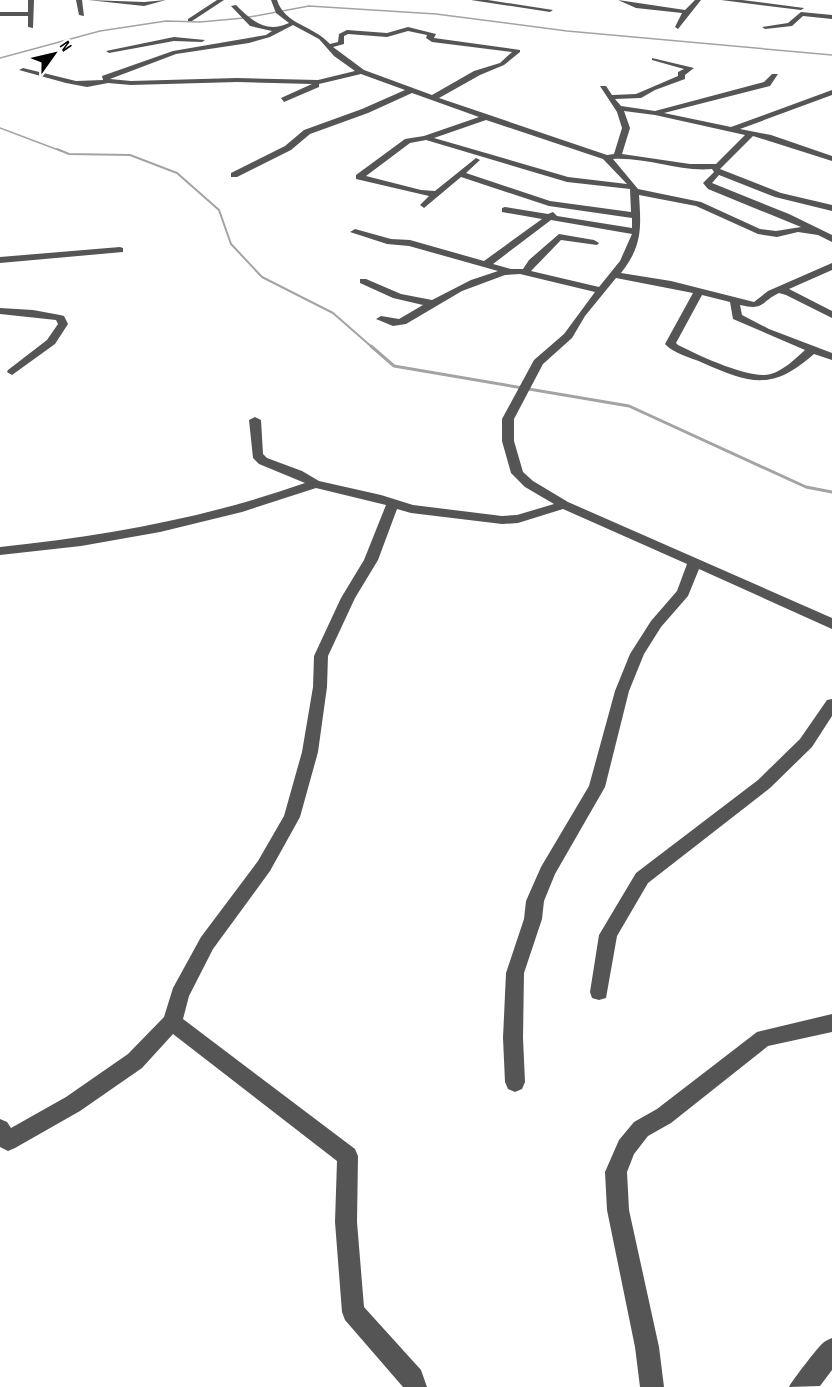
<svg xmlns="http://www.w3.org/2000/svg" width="832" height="1387" font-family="'Sofia Sans Condensed',sans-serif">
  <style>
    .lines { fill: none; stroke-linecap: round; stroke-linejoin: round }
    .stream-far2 { stroke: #a3a3a3; stroke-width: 1.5 }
    .stream-far1 { stroke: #a3a3a3; stroke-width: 2 }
    .stream { stroke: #a3a3a3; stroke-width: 3 }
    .minor { fill: #555; fill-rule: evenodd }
  </style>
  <rect width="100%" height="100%" fill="#fff"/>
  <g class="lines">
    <path class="stream-far2" d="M0,58L100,31L166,21L200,22L244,18L309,6L436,14L567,31L832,55
      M0,128L61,151"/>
    <path class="stream-far1" d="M57,149L69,154L130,155L177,173L219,210L231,244L262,277L333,313L373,348"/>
    <path class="stream" d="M371,346L394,366L629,406L806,487L832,492"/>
    <path class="minor" d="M28,0H34L33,28L28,27V16H0V12H28Z
      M76,0H82L84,16L79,15Z
      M88,0L144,2L166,0L144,6Z
      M217,0H224L192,21H188V19Z
      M271,0H277C285,25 313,25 330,44L338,42L339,34L347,30L387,33L408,27L436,34L434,38L520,50V52L504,65L480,75L439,98L607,155L614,154L622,128L617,112L600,86H606L612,95L636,94L678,76V72L684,69L652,60V58L694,68L685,75V79L655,90L641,98L615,99L621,106L655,111L764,82L772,74H778L770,86L664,113L731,127L832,90V95L740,129L771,135L832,156V161L753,136L720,169L781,193L832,205V211L775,197L719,175L712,183L789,214L832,235V242L818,235L798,232L777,237L758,234L696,206L639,195C641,227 643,245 621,273L671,281L754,302L768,291L832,263V270L789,289L832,311V318L786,295L779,293C760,302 765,311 740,305L742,315L769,329L832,353V360L814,354C772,391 751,384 703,363C690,357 674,354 665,344L693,293L616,278L585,316L572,338L543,364L514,419V441L523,472L533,481L568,502L832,618V629L699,569L688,596L661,627L644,654L629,691L605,787L555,874L544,901L542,919L524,973L523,1038L525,1082L522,1089L515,1092L508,1089L505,1082L503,1038L506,973L524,919L526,901L541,867L589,786L615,691L630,654L651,621L677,591L687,564L563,509L518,523L502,524L411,513L397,509L378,560L355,598L328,656L327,687L318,752L300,817L270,871L213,949L189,996L183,1019L355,1149L358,1156L357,1222L364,1307L421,1370L427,1387H403L345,1320L342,1312L335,1222L337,1161L173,1034L142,1068L80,1111L15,1148L8,1151L0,1147V1119L7,1122L11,1128L66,1097L128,1054L164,1017L173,988L201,937L258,861L284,816L302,752L313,687L314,656L341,598L364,560L386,505L316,488L242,512L160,532L81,546L0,555V547C105,536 206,518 305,483L259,464L253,458L249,420L255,417L261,420L263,454L267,458L302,471L319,481L381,495L413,505L502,516L517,515L554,504L525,487L511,473L502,441V419L534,360L564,334L595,292L520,274L505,275L462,291L406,324L393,326L376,319L381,316L399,319L423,305L393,298L360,283V279H366L401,294L432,300L471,280L498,271L409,246L387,244L350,232L355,229L391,239L410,240L484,261L542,219L502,212V208L505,207L548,214L553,212L557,216L632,228V218L549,206L461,177L424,208L420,205L429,196L356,179V175L405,139L424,136L479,117L412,93L368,113L310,134L291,150L237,177H231V173L285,146L304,130L362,109L405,90L361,74L319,84V87L284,102L281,98L312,84L237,82L131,85L108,83L87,87L66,83L19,70L23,68L76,81L103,80L102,76L173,51L266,35L272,31L250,26L231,6L236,5C252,21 266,34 289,23L276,13ZM293,25L319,39L334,56L355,71L318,80L237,78L131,81L110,79L176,54L249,43L270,37ZM408,31L427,35L426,38L432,42L512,52L500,63L474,71L432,95L364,70L333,47L344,44V36L348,34L387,37ZM624,111L655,115L745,135L716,164H690L622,154L630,128ZM486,120L603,159L627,184L568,177L434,138ZM426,140L567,182L630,189L631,212L550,201L466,173L480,160L476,158L435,191L421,190L366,176L410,143ZM613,159C647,157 679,172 712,169L714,172L703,183L708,189L801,227L776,231L760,229L701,202L638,189ZM551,220L632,234L620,261L599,287L531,271L561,240L597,245L599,243L594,240L559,234L529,260L523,269H511L493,264ZM702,295L730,302L733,319L805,350C795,359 784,370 771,374C750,380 698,355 678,345L676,343Z
      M471,0H488L553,10L550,12Z
      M618,0L685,10L695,0H701L678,29L675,27L682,13L636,8Z
      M721,0H742L804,8L801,10Z
      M801,12L832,15V19L803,16L792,26L765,29L762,27L788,23Z
      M174,37L205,40L202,42L174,41L109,53L106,51Z
      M120,247L123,248V252L0,263V257Z
      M0,308L33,310L60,315L64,316L68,324L55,344L12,375L7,372L8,370L47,340L58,324L56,320L0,314Z
      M832,699V716L812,747L770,788L648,883L617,936L606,998L599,1000L592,998L590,992L599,935L636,873L758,780L800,739L827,700Z
      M832,1014V1032L768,1046L671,1123L648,1136L634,1154L627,1172L629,1210L659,1347L664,1387H640L635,1347L607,1210L605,1172L619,1140L634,1122L657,1109L757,1032Z
      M832,1338V1370L820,1386L789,1387C791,1382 818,1347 823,1343C825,1341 829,1339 832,1338Z"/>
  </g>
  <g transform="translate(54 54) rotate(56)" stroke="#ffffff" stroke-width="4.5" paint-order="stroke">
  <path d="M0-4.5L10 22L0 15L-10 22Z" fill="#000000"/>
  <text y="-9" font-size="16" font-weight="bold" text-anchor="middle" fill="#000000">N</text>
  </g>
</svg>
